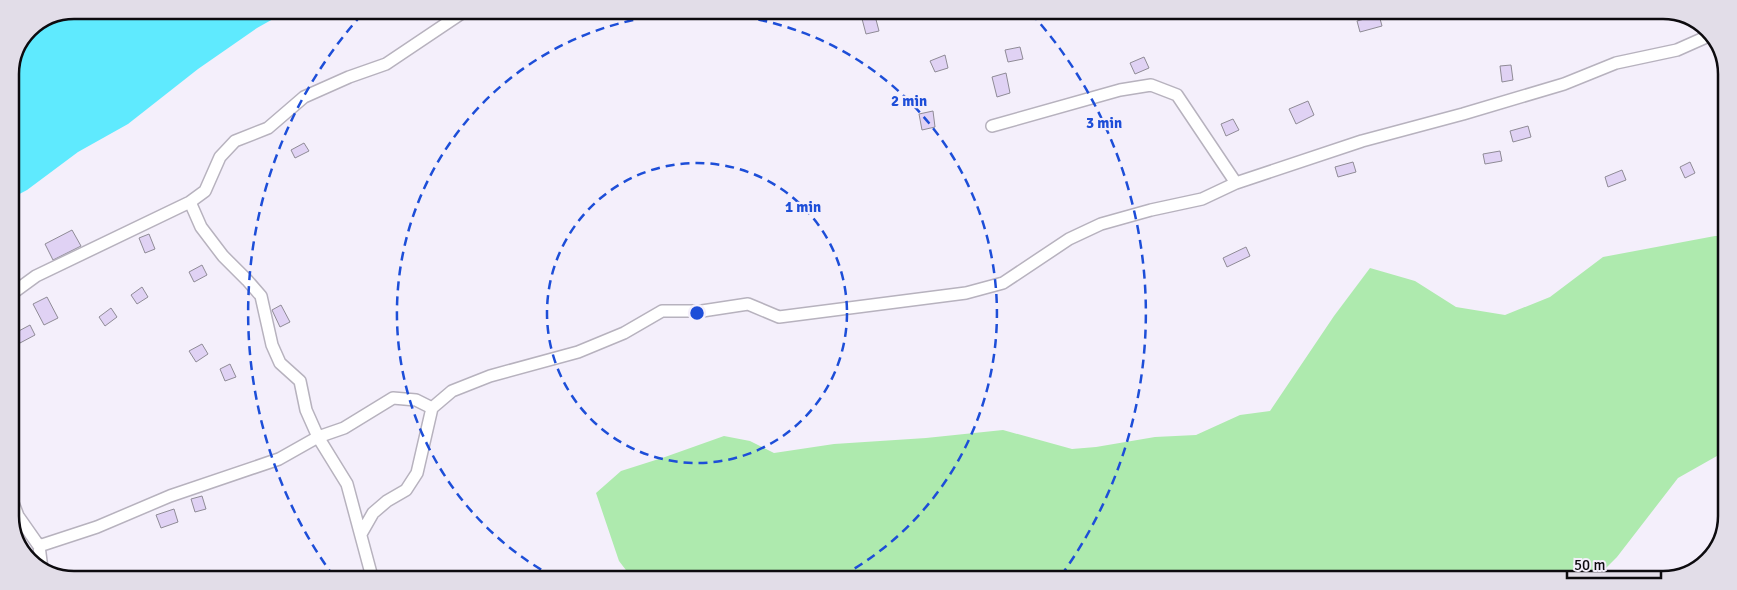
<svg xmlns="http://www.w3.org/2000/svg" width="1737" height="590" font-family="Signika,sans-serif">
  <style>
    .green { fill: #aeeaae }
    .water { fill: #5feafe }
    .building { fill: #e0d2f4; stroke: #8f8b96 }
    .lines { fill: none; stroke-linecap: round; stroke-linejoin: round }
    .minor-casing { stroke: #b7b2be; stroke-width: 14 }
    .minor { stroke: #fff; stroke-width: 11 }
    .ring { fill: none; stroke: #1d4ed8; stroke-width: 2.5; stroke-dasharray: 9 6 }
    .rim { fill: none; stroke: #0d0b0f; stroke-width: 2.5 }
    .centre { fill: #1d4ed8; stroke: #f4effb; stroke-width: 2.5 }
    .ring-label { font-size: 15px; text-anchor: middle; font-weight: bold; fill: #1d4ed8; stroke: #f4effb; stroke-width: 4.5; stroke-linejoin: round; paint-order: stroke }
  </style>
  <rect width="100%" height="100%" fill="#f4effb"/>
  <path class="green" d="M1715,236H1726L1724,452L1678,478L1617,557L1594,580L632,578L619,561L596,493L621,471L665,457L724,436L750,441L774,453L834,444L926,438L1003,430L1072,449L1096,447L1155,437L1196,435L1240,415L1270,411L1334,316L1370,268L1415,281L1456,307L1505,315L1550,297L1603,257Z"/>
  <path class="water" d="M74,10H289L257,28L198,69L128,124L78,152L27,190L10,199V70L29,29Z"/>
  <path class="building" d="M874,12L879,31L866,34L861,15Z
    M1379,15L1382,26L1360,32L1357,21Z
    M1020,47L1023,59L1008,62L1005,50Z
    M945,55L948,68L935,72L930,61Z
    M1144,57L1149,68L1135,74L1130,63Z
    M1511,65L1513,80L1502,82L1500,66Z
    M1006,73L1010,93L997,97L992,77Z
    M1308,101L1314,115L1296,124L1289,109Z
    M933,111L935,127L922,130L919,114Z
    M1233,119L1239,130L1226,136L1221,124Z
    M1528,126L1531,137L1513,142L1510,131Z
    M304,143L309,151L295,158L291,150Z
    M1500,151L1502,161L1485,164L1483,154Z
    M1353,162L1356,172L1338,177L1335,167Z
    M1690,162L1695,173L1685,178L1680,167Z
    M1622,170L1626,180L1608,187L1605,177Z
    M72,230L81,246L53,260L45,244Z
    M149,234L155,249L145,253L139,238Z
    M1246,247L1250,256L1227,267L1223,258Z
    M202,265L207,275L194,282L189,272Z
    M142,287L148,297L137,304L131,295Z
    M47,297L58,318L44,325L33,304Z
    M281,305L290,322L280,327L272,310Z
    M111,308L117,317L105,326L99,317Z
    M30,325L35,335L20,343L15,333Z
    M202,344L208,354L196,362L189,351Z
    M230,364L236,377L225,381L220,369Z
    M202,496L206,509L195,512L191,499Z
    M174,509L178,522L161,528L156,515Z"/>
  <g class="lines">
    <g class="minor-casing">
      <path id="minor" d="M992,126L1120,90L1151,85L1177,95L1236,183L1362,141L1463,114L1564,84L1616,63L1677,50L1713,34
        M190,202L201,227L223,256L247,280L261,296L272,345L280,363L300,381L306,410L318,437L347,484L372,577
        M10,295L36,276L190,202L205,191L220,157L235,141L268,128L304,97L349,77L386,64L465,11
        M10,495L18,516L39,546L42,569
        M361,534L373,513L387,501L406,490L417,473L432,408L452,391L490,376L578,352L624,333L662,311H702L748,304L779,317L966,293L1003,283L1069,239L1101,224L1151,210L1202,199L1236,183
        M39,546L97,527L170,496L279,459L318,437L344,428L393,398L416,400L432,408"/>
    </g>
    <use href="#minor" class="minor"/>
  </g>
  <g class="ring">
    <circle cx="697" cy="313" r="150"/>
    <path d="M554 577A300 300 0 1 1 838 578"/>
    <path d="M334 577A449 449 0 0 1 363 13M1031 13A449 449 0 0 1 1060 577"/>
  </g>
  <path d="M0 0H1737V590H0ZM74 19H1663A55 55 0 0 1 1718 74V516A55 55 0 0 1 1663 571H74A55 55 0 0 1 19 516V74A55 55 0 0 1 74 19Z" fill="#e2dde8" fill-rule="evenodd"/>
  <path class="rim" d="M74 19H1663A55 55 0 0 1 1718 74V516A55 55 0 0 1 1663 571H74A55 55 0 0 1 19 516V74A55 55 0 0 1 74 19Z"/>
  <circle cx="697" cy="313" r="8" class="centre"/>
  <g class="ring-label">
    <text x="909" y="106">2 min</text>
    <text x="1104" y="128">3 min</text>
    <text x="803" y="212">1 min</text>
  </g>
  <path d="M1567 570v8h94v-8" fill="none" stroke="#0d0b0f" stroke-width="2.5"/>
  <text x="1574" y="570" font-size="15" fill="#0d0b0f" stroke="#f4effb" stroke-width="4" paint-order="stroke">50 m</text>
</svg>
